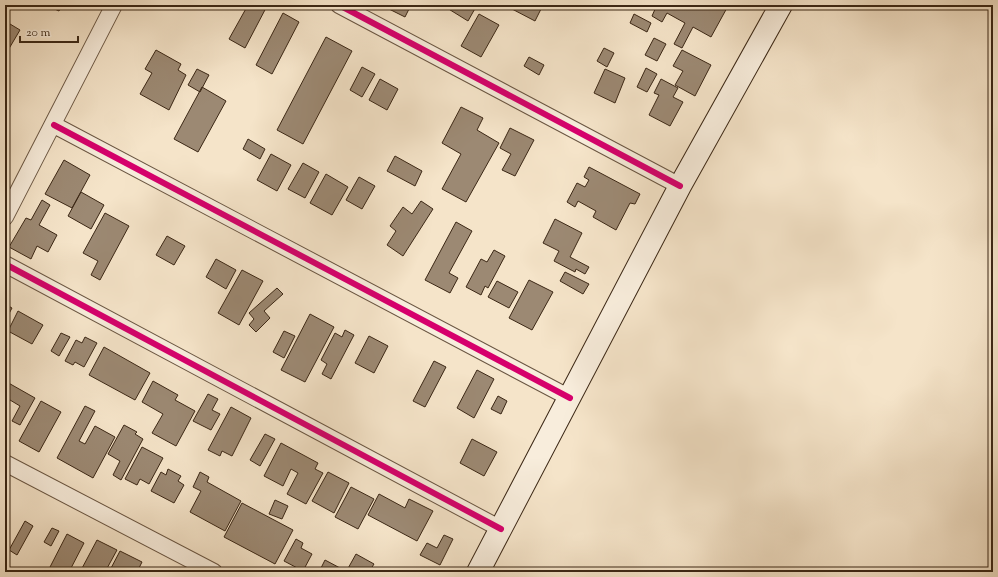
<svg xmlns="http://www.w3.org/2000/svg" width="998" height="577" font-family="'Sorts Mill Goudy',serif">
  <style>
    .building { fill: #9c8973; stroke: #3b2715 }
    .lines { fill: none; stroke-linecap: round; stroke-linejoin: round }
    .minor-casing { stroke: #6a5642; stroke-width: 18 }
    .secondary-casing { stroke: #3b2715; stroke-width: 24 }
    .minor { stroke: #f8eddc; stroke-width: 16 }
    .secondary { stroke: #f8eddc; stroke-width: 22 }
    .cycleway-casing { stroke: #f8eddc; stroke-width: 8 }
    .cycleway { stroke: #d6006c; stroke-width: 6 }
  </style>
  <rect width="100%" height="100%" fill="#f5e4c9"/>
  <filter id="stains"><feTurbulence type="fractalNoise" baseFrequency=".005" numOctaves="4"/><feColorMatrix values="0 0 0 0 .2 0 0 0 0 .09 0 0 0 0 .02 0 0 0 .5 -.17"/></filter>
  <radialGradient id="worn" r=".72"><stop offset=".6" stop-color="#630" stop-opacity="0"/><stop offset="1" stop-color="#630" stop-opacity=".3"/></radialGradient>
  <path class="building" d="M46,5H62L59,11Z
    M203,5H213L211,9Z
    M248,5L267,6L245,48L229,39Z
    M389,5H411L405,17L387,8Z
    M448,5H477L468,21L447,8Z
    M515,5H543L535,21L512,9Z
    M652,5H727L728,6L711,37L693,27L682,48L674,44L685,23L667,13L662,22L652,16L656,7Z
    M283,13L299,22L272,74L256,65Z
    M479,14L499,25L481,57L461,46Z
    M634,14L651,23L647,32L630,23Z
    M5,21L20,30L7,52L5,51Z
    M326,37L352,51L303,144L277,130Z
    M654,38L666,44L657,61L645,55Z
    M604,48L614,53L607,67L597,61Z
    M156,50L181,64L178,70L186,75L169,110L140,94L152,73L145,69Z
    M682,50L711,65L695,96L675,85L683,71L673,66Z
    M529,57L544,65L539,75L524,66Z
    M362,67L375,74L362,97L350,90Z
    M646,68L657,74L647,92L637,87Z
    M197,69L209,75L200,92L188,85Z
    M605,69L625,78L615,103L594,93Z
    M380,79L398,89L387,110L369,100Z
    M661,79L678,88L673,97L683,102L670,126L649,115L659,95L654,93Z
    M202,87L226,101L198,152L174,139Z
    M461,107L483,118L477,130L499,143L466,202L442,189L461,154L442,143Z
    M510,128L534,140L515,176L502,170L511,154L500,148Z
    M248,139L265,149L260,159L243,149Z
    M271,154L291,165L277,191L257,180Z
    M395,156L422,171L415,186L387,171Z
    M64,160L90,175L72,208L45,194Z
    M303,163L319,172L305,198L288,189Z
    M589,167L640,194L635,204L630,203L616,230L593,217L596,211L578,201L575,207L567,202L577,183L585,187L589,180L584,177Z
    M326,174L348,187L332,215L310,203Z
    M359,177L375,186L362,209L346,200Z
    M81,192L104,205L91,229L68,216Z
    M42,200L50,205L39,225L57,235L48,252L37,246L31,259L9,247L26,218L31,220Z
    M421,201L433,209L403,256L387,245L396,231L390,226L403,207L412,214Z
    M105,213L129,226L100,280L91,275L98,261L83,253Z
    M555,219L582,233L570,257L589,267L585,274L576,269L575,272L554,261L559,251L543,243Z
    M456,222L472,231L449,273L458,278L450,293L425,280Z
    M167,236L185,246L174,265L156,255Z
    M494,250L505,256L488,288L485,286L481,295L466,287L481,259L487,262Z
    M216,259L236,270L226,289L206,277Z
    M242,270L263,281L239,325L218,313Z
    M565,272L589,284L583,294L560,281Z
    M529,280L553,292L532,330L509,318Z
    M497,281L518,292L509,308L488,297Z
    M277,288L283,294L264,311L270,318L256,332L249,325L254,319L249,313Z
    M5,304L12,308L5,321Z
    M18,311L43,325L32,344L8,331Z
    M310,314L334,327L305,382L281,370Z
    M345,330L354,335L331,379L322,374L327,364L321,360L335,333L342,337Z
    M284,331L295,336L284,358L273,352Z
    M61,333L70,337L59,356L51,351Z
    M369,336L388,346L374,373L355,363Z
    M85,337L97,343L84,367L75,362L73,365L65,361L76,340L82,343Z
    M104,347L150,373L135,400L89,375Z
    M434,361L446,367L425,407L413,401Z
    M477,370L494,379L474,418L457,408Z
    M5,381L35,398L20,425L12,421L20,406L5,397Z
    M153,381L178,395L175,400L195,411L176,446L152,433L163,414L142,402Z
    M208,394L218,399L212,410L220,414L211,430L193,421Z
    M498,396L507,401L501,414L491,409Z
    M41,401L61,412L39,452L19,441Z
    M85,406L95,411L79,441L85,444L95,426L115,437L93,478L57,458Z
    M231,407L251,418L232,456L222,451L220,456L208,450Z
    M124,425L137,432L135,434L143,439L121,480L113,475L120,461L108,454Z
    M265,434L275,439L260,466L250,460Z
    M472,439L497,452L484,476L460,463Z
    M281,443L318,463L315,469L323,473L306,504L287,494L298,473L291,469L283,486L264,476Z
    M142,447L163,458L149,484L140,479L137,485L125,479Z
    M168,469L181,476L178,481L184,485L174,503L151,491L161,472L166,475Z
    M200,472L209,477L207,482L241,501L225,531L190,512L201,491L193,487Z
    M328,472L349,483L334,513L312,501Z
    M351,487L374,499L358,529L335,517Z
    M379,494L405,508L409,499L433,511L417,541L368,515Z
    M275,500L288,506L282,519L269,514Z
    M242,503L293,530L275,564L224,537Z
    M25,521L33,526L17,555L9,550Z
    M52,528L59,531L51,546L44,542Z
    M67,534L84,543L69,572H55L49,569Z
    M444,535L453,539L440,565L420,555L427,543L437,548Z
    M296,539L303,543L301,548L312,554L303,571L284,561Z
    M97,540L117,550L105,572H80Z
    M120,551L142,562L137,572H109Z
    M356,554L374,564L369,572H346Z
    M325,560L340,568L337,572H319Z"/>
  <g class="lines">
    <g class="minor-casing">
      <path id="minor" d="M339,5L680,186
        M54,125L570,398
        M5,217L114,5
        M5,264L501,529
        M5,463L214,572"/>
    </g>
    <g class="secondary-casing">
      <path id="secondary" d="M478,572L680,186L781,5"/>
    </g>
    <use href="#minor" class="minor"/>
    <use href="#secondary" class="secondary"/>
    <g class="cycleway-casing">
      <path id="cycleway" d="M339,5L680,186
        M54,125L570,398
        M5,264L501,529"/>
    </g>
    <use href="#cycleway" class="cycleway"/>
  </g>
  <rect width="998" height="577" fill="none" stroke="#f5e4c9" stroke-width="20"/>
  <rect x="6" y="6" width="986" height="565" fill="none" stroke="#3b2715" stroke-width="2"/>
  <rect x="10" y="10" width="978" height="557" fill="none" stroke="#3b2715"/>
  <path d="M20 36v6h58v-6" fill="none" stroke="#3b2715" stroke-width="2"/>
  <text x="26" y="36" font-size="12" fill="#3b2715" stroke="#f8eddc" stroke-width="3" paint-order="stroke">20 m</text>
  <rect width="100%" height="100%" filter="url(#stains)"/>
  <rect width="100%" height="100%" fill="url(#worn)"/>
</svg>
